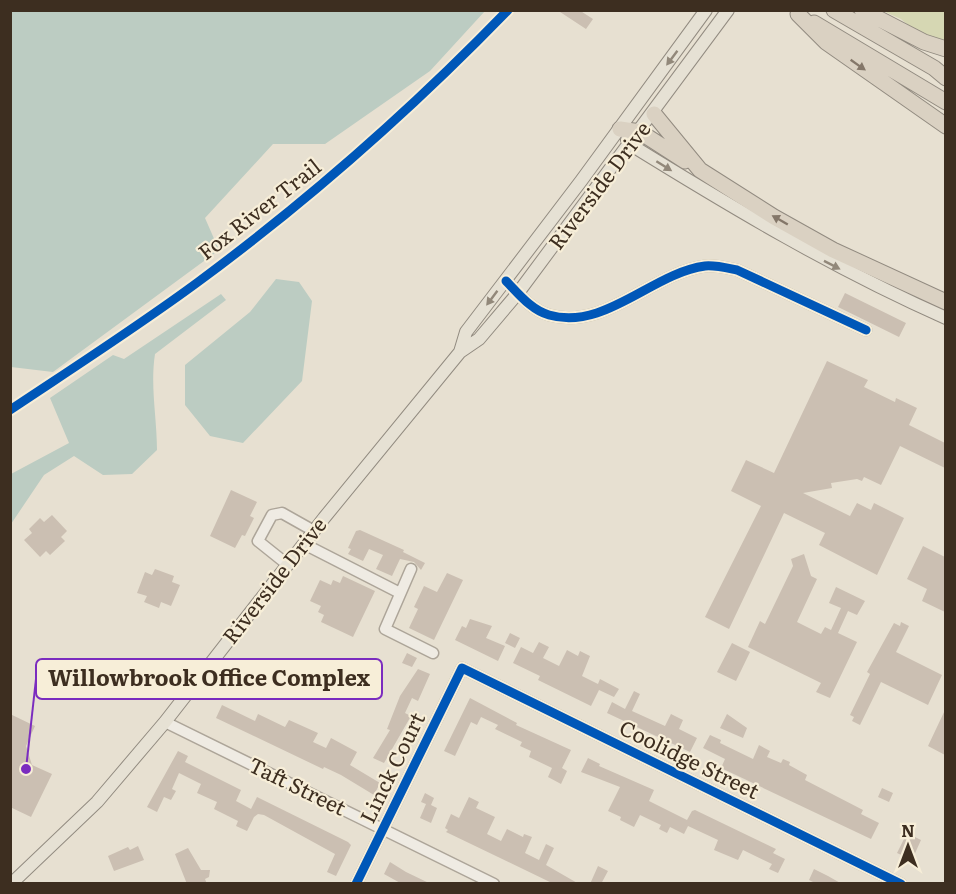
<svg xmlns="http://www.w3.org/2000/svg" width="956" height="894" font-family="Literata,serif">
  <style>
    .green { fill: #d6d7b3 }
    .water { fill: #bcccc2 }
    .building { fill: #cbbfb2 }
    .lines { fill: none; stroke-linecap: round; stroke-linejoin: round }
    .minor-casing { stroke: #ada599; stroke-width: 13 }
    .major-casing { stroke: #928b80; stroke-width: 14 }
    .highway-casing { stroke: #928b80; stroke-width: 17 }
    .path { stroke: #c8c2b9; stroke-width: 1.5; stroke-dasharray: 4.5 3; stroke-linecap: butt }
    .minor { stroke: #efebe3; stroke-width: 10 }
    .major { stroke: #e6e1d4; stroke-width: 12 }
    .highway { stroke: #dad1c2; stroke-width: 15 }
    .cycleway-casing { stroke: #f7eed8; stroke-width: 13 }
    .cycleway { stroke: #0057b8; stroke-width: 9 }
    .oneway { fill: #92887a }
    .oneway2 { fill: #847769 }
    .labels { text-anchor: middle; stroke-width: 4.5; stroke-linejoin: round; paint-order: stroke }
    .street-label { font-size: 21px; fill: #3d2e20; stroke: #f7eed8 }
    .leader { fill: none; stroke: #7b2cbf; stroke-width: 2 }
    .callout-dot { fill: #7b2cbf; stroke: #f7eed8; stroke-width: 2 }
    .callout { fill: #f7eed8; stroke: #7b2cbf; stroke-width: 2 }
    .callout-label { font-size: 22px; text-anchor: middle; font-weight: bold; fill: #3d2e20 }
  </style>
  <rect width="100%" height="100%" fill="#e7e0d1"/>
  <path class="green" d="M883,11H945V42L916,32L901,19Z"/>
  <path class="water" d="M11,10H485V11L430,71L325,144H273L205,218L219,250L53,372L11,367Z
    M276,279L299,282L312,301L302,381L243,443L210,436L185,405V365L250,312Z
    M221,294L226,300L155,354C150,386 157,418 157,450L132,474L103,475L74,456L44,475L11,524V474L69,443L50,398L113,355L124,359Z"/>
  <path class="building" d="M557,10H579L593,19L586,29Z
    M845,293L906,323L899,337L838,307Z
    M827,361L868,380L864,387L895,402L896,398L917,408L909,425L945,443V468L900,446L881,485L864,477L862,481L857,479L831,483L832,488L803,493L850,516L857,503L871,510L874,503L904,518L877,575L819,545L825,533L784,513L729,629L705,617L761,506L731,491L746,460L774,473Z
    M231,490L257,502L250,516L254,518L245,536L242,535L235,548L210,536Z
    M52,515L67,531L61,537L65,541L50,555L46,551L40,557L24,540L32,533L29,529L40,518L44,522Z
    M360,530L404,550L403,552L425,563L421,570L414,562L400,559L392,576L376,569L383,555L369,549L363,561L348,554L351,549L348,548L356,531Z
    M923,546L945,557V612L922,601L927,589L907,579Z
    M804,554L811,576L817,579L797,622L821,634L825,627L831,630L841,608L829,603L836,587L865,601L857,615L848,611L838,633L857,642L830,698L816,692L821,683L748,647L760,621L765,624L793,566L791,559Z
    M155,569L174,576L172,582L180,585L171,606L161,602L159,608L144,602L147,596L137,593L145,572L152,575Z
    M447,573L463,580L434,640L409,628L418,609L414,607L424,586L437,592Z
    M343,576L375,591L353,637L321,622L324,615L318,612L321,606L310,601L320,580L331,585L333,580L340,583Z
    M470,619L492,626L486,638L505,646L498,661L455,640L462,626L466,628Z
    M901,622L909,626L896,652L942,675L928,705L881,682L860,725L852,721L854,717L850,715L870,674L867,672L894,623L900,626Z
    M510,633L520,638L515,648L505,643Z
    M539,642L549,647L543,658L559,666L567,650L578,656L580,651L590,656L582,676L598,684L600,679L619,689L614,697L599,690L591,706L538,680L540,676L513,663L521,647L533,653Z
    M732,643L750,652L736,681L717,672Z
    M407,653L417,658L412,667L402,663Z
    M418,669L430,674L418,701L412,698L405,713L411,716L384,763L373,758L390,730L387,729L400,696Z
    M634,691L640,694L632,711L665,726L671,714L683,720L679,729L697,738L690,752L607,713L612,702L625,709Z
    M470,698L517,723L516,725L571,750L562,768L567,771L561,784L548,777L552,768L529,757L531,751L520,746L522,742L495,729L498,725L481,717L477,725L471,722L455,756L444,751Z
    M222,705L255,721L258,714L285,727L289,720L318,733L313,742L326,748L331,738L357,752L350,765L380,783L374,795L341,775L324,767L323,769L216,718Z
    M945,710V755L928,746Z
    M10,714L35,726L26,746L32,765L52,774L31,817L10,807Z
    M727,714L747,728L743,738L720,728Z
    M710,735L721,740L720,743L753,759L759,745L770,751L767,757L781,763L783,759L790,762L789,765L807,775L805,780L863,810L861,814L879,823L871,839L721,768L725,759L703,748Z
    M178,751L188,756L185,762L241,790L236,801L251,809L257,797L348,842L351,845L336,876L327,872L335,854L264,815L258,814L254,817L247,831L236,826L238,821L214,809L217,802L197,793L201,784L179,773L172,789L176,791L171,800L164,797L157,812L147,807Z
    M588,758L600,764L599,766L654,790L649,801L687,820L692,811L695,810L776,849L773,853L785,859L778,873L769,869L772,864L743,850L738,860L714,850L718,840L688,826L684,834L670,827L667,833L659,829L661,825L640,815L634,827L620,820L621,817L608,811L620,787L581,772Z
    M882,788L893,793L889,802L878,797Z
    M425,793L434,798L431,805L437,808L431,823L420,818L426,804L421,802Z
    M469,797L479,802L476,808L495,817L487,834L501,841L507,829L523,837L524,834L532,837L525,853L539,860L546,844L554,848L546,865L579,884H554L446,832L448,830L445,828L451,814L459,818Z
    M907,833L921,840L912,860L897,853Z
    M138,846L144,860L114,871L108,856L128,847L130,850Z
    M188,848L201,870H210L209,877L205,879L207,884H187L175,854Z
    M390,862L406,872L431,884H402L384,874Z
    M598,866L608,871L601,884H590Z
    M814,869L828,876L842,884H817L809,880Z"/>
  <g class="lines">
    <g class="minor-casing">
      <path id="minor" d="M506,281C518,293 531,310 549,315C605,331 652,273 705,266C715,265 727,268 737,270L866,330
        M304,544L400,593
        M288,565L258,541L272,515L282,513L314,531
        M411,569L385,629L433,653
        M165,722L494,884
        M356,884L462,668L901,884"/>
    </g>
    <g class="major-casing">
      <path id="major" d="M627,140L631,145C733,208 835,269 946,318
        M460,352L466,332L581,181L706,10
        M11,884L97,802L165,722L324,518L460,352L479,339L518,293L728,10"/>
    </g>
    <g class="highway-casing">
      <path id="highway" d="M834,10L934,68L946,78
        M862,10L924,42L946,49
        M798,14L826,42L946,126
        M814,23L946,102
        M654,114L700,170L774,217L833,250L946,302
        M620,129L640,132L685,161"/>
    </g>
    <path class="path" d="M10,410C73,368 137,327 198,282C309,200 412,109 508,10"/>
    <use href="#minor" class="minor"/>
    <use href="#major" class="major"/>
    <use href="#highway" class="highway"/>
    <g class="cycleway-casing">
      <path id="cycleway" d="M506,281C518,293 531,310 549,315C605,331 652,273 705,266C715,265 727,268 737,270L866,330
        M10,410C73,368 137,327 198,282C309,200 412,109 508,10
        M356,884L462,668L901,884"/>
    </g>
    <use href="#cycleway" class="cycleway"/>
  </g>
  <defs><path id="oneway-solid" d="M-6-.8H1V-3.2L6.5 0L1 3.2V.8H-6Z" transform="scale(1.5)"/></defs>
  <g class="oneway">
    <use href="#oneway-solid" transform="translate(672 58) rotate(127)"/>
    <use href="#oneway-solid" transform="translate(664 166) rotate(32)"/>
    <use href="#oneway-solid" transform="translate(832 265) rotate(27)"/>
    <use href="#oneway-solid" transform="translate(492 298) rotate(127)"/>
  </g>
  <g class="oneway2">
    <use href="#oneway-solid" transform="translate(858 65) rotate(35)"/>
    <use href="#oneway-solid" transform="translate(780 220) rotate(-150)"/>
  </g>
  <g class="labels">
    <g class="street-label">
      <text transform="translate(600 186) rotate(-53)" y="7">Riverside Drive</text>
      <text transform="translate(260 210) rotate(-38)" y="7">Fox River Trail</text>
      <text transform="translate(275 581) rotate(-52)" y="7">Riverside Drive</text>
      <text transform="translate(689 760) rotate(26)" y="7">Coolidge Street</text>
      <text transform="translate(393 768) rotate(-64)" y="7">Linck Court</text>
      <text transform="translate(297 787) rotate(26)" y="7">Taft Street</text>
    </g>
  </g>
  <path class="leader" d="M26 769L36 679"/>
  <circle class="callout-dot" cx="26" cy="769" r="6"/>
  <rect class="callout" x="36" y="659" width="346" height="40" rx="6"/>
  <g class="callout-label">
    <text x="209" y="686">Willowbrook Office Complex</text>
  </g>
  <rect width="956" height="894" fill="none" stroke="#3d2e20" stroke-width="24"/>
  <g transform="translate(908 846)" stroke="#f7eed8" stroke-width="4.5" paint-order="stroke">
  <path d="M0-4.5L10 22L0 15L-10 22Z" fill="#3d2e20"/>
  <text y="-9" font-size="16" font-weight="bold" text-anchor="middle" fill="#3d2e20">N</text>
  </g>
</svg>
